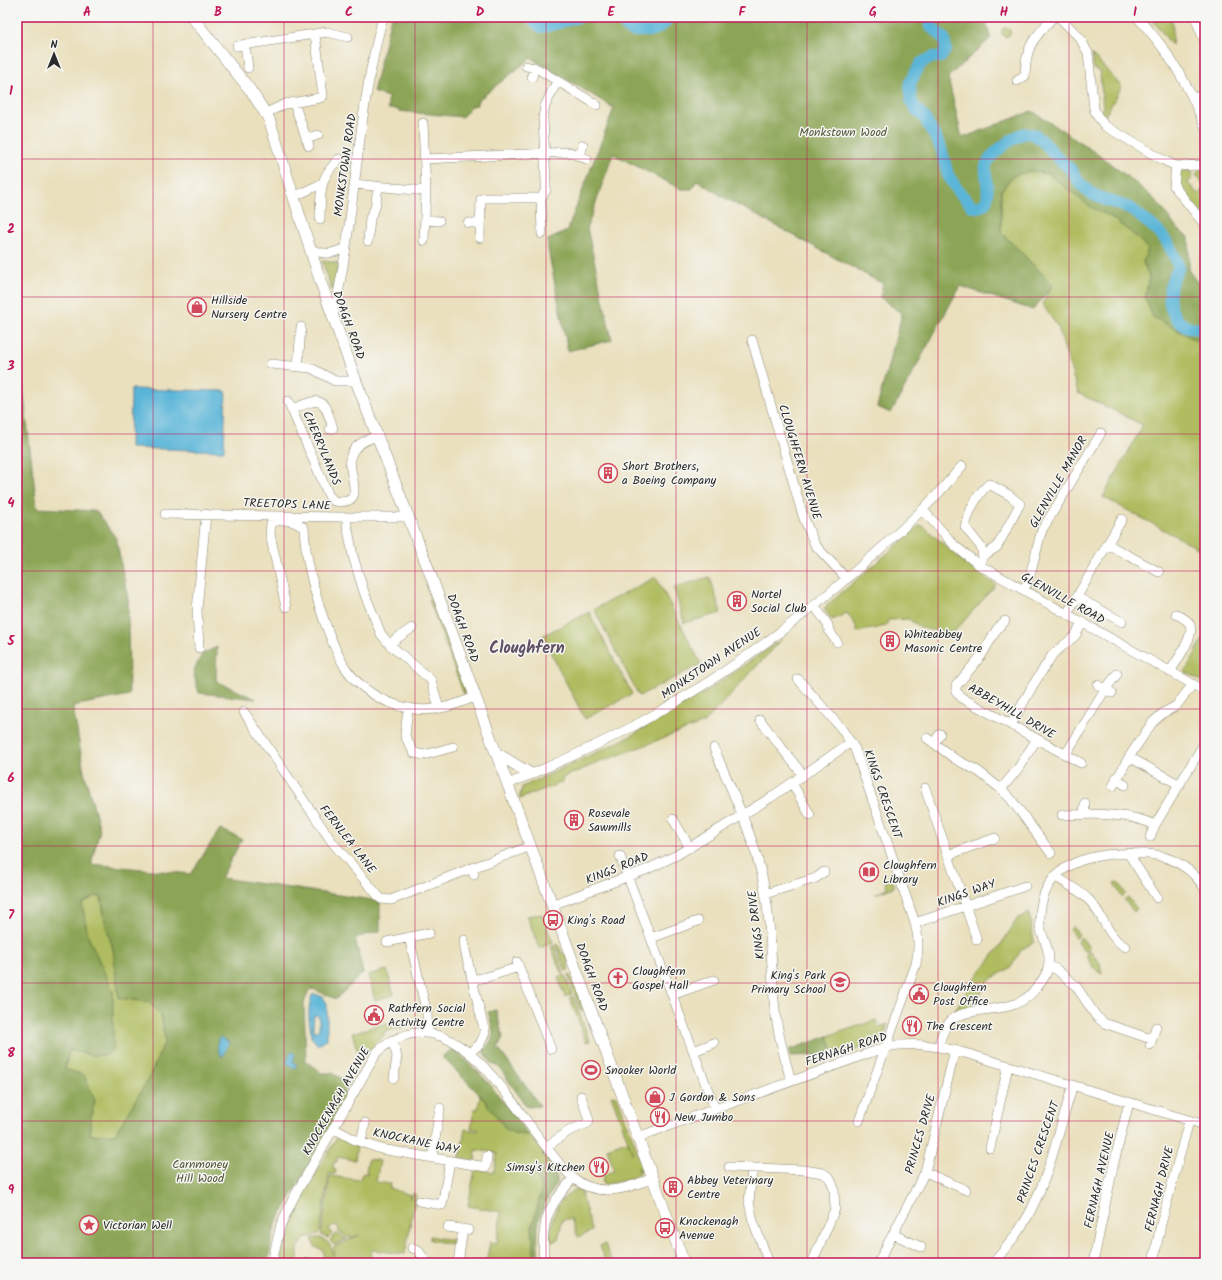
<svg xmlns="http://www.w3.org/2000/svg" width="1222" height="1280" font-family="Kalam,sans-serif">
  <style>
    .green { fill: #afbc5e; stroke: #6d7444 }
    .forest { fill: #8ba455; stroke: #5b6840; fill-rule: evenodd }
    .water { fill: #5ab5d8; stroke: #427082; fill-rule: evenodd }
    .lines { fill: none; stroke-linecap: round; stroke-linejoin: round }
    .river { stroke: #5ab5d8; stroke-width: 12 }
    .minor-casing { stroke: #8a8674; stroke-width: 10 }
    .major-casing { stroke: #8a8674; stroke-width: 12 }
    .minor { stroke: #fff; stroke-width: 9 }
    .major { stroke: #fff; stroke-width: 11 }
    .grid { fill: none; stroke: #c2185b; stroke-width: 1; stroke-opacity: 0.55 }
    .labels { text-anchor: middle; stroke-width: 3; stroke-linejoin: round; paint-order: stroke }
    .park-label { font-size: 12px; fill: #53563a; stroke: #f6f6f2 }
    .street-label { font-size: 12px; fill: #2b2b2b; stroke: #f6f6f2 }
    .poi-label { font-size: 12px; fill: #2b2b2b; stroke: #f6f6f2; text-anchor: start }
    .district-label { font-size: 16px; font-weight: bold; fill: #605165; stroke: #f6f6f2 }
    .neatline { fill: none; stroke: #c2185b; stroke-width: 1.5 }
    .grid-label { font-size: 13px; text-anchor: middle; font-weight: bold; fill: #c2185b }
  </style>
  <rect width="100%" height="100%" fill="#f6f6f2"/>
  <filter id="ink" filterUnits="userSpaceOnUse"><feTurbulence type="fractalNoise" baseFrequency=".025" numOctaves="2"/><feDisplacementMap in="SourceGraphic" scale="8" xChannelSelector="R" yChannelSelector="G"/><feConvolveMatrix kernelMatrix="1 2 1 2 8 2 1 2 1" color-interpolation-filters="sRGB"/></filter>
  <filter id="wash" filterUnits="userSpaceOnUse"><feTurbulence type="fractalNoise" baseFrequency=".012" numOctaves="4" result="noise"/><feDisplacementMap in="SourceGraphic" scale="16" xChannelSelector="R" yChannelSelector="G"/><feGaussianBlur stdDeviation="0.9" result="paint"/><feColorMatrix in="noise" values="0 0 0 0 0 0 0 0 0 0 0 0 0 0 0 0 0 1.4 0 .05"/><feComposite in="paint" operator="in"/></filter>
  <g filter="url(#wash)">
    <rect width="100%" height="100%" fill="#eae0bd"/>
    <path class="green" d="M1158,17H1170L1173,24L1172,45L1154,22Z
      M1001.5 32a4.5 4.5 0 1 1 9 0a4.5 4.5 0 1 1-9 0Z
      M1092,54L1122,87L1103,119L1099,114L1103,109L1100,72L1093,68Z
      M1205,169V186L1196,175L1200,170Z
      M1183,170L1192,172L1193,177L1188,183L1198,194L1205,188V213H1200L1178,188V175Z
      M1030,171L1049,174L1091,207L1111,217L1138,238L1148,249L1143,262L1149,277L1145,297L1153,317L1205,345V552L1103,497L1143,425L1078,393L1058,327L1042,304L1053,285L1001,232V191L1013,176Z
      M322,261L338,263L334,290H332Z
      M919,526H923L967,565L996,585L955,631C936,631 923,632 909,619L888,620L886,626L857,632L856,626L847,613L832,620L824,608Z
      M656,577L701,664L639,696L594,609Z
      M710,577L721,613L684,623L674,587Z
      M432,597L465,688L464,695L429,599Z
      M589,612L632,694L585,719L542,636Z
      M1205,635V683L1185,672Z
      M782,639L704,723L595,764L562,778L563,782L519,799L522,787L629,737L707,691Z
      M889,879L894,883V887L875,894L887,889L885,882Z
      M1118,882L1126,894L1122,897L1114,883Z
      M95,896L101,897L105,922L113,949L119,998L148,1002L161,1015L165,1041L149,1078L115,1134L90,1135V1121L95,1101L65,1069L69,1050L91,1055H107L113,992L88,936L82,904Z
      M1128,897L1137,909L1134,912L1124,900Z
      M1029,913L1034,942L1021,950L1012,966L1007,970L989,980L971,1010L962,1012L955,1010L973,981L998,949L1018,918Z
      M542,914L553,943L539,948L527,916Z
      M1073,926L1079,935L1076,939L1070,930Z
      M1081,937L1089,947L1088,951L1085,952L1078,942Z
      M555,944H558L562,953L566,954L569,970L566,971Z
      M554,946L564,973H561L551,947Z
      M1091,951L1100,963L1102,974C1095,971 1089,962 1086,954Z
      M387,970L394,995L375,1000L368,975Z
      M565,975L572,994L565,997L558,978Z
      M568,975H570L582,997L581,1002L584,1010L581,1011Z
      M573,996L590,1041L586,1042L570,998Z
      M400,1019L403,1027L384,1032V1035L367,1053L359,1056L352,1033Z
      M876,1020L878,1027L888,1024L884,1036L880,1042L845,1053L832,1049L828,1036Z
      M480,1095L507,1130L517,1134L529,1135L553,1162L548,1166L532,1168L542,1189L532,1227L535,1263H486L490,1242L497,1243L501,1212L468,1206L475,1169L494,1172L497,1153L476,1150L475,1161L460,1158L465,1129L478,1131V1129L471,1128L474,1109H478Z
      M611,1095L617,1096L643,1166L641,1172L638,1167L639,1173L630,1179L606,1184L602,1183L604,1174L614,1171L607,1148L627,1141L633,1154Z
      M342,1137L357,1145L355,1160L337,1157V1162H334L333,1169L336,1170L335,1174H329L320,1232L318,1234L305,1238L298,1248V1263H279L286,1235L296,1208L327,1154L336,1139Z
      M368,1159L380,1161L376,1182L390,1184L389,1188L411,1195L410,1199L413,1193L416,1195L405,1254L372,1250L369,1263H303L309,1258L314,1262H320L324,1257L323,1250L315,1247L312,1238C326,1236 331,1244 334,1256V1247L360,1235L349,1238L339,1232L338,1226L333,1225L329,1229L332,1234L328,1238L321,1235L330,1176L360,1180L361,1175L363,1173L368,1174L366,1172Z
      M576,1189H580L592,1231L578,1237L571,1219H563L558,1239L554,1241L549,1240C553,1216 554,1202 576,1189Z
      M335,1234H337L347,1239L334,1245L330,1240Z
      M430,1236L452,1240L451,1244L430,1240Z
      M605,1244L612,1263H606L600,1246Z"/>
    <path class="forest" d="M391,17H984L991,38L948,77L962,138L1032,111C1074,137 1115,165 1152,197C1167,210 1172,229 1189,237V271L1205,293V345L1153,317L1145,297L1149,277L1143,262L1148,249L1138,238L1111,217L1091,207L1049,174L1030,171L1013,176L1001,191V232L1053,285L1033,310L960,286L891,413L877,407L902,314L880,297L883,284L723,197L697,180L692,189H681L613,154L587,228L612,340L568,351L548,249V240L567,231L614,108L531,58L477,101V105L472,106L462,117L398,111V109H388V97L373,92Z
      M17,371H21L37,508L96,511L116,538L128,599L129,695L73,706L84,772L100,830L91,864L191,874L220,829L242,839L221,878L380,901V931L355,938L363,973L336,999L313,989L309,990L304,1003L306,1061L321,1073H332L349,1083L344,1092L346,1095L342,1102V1108L275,1225L268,1263H17ZM95,896L102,897L105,922L113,949L119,998L148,1002L161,1015L165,1041L149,1078L115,1134L90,1135V1121L95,1101L84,1075L65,1069L69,1050L91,1055H107L113,1049V992L88,936L82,904Z
      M217,647L216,681L256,699L199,693L193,672L202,654Z
      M496,1010L503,1037L498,1048L540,1106L527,1107L499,1067L492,1064L484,1053C485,1046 489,1045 492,1039C495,1031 490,1020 488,1012Z
      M828,1036L832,1049L827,1055L790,1056L789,1050Z
      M454,1048L488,1082L529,1135L517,1134L507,1130L480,1095L442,1057Z
      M533,1170H553L557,1178V1183C536,1216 536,1224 539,1263H535L532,1227L542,1189Z"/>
    <path class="water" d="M131,389L226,391L224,451L130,448Z
      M315,994L323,997L327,1003V1039L318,1045L311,1037C312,1030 309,1025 309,1018C308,1010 310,1003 312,995ZM314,1015L319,1016V1029L315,1032L313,1027Z
      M220,1037L229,1042L222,1057C218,1052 215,1042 220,1037Z
      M293,1052L295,1054L293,1062L297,1065L294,1069L287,1063L290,1053Z"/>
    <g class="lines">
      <path class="river" d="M530,17L541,27C554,26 566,20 579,17
        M617,17L631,31H653L665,23L666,17
        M932,17L930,21L931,27L944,38L946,49L941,57H933L921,63L910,83L911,100L915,108L924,117L941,148L948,175L959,192L973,207C997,208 984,179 986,166C988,155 1013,138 1022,134C1037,129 1049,149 1058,158C1062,162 1068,166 1071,170C1078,179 1076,181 1086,189C1096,199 1114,202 1127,207C1133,209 1138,214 1142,218C1163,233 1170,243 1179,268C1176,273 1172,279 1171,285C1165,309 1178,333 1205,328"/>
    </g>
  </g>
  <g filter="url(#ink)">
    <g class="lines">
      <g class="minor-casing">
        <path id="minor" d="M1059,17L1080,38L1088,53L1094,109L1098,117L1105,126L1163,160L1176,166L1205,165
          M1137,17C1167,48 1190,88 1205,127
          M1195,17L1205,42
          M245,44L248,68
          M237,46L327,32L348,37
          M526,66L538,69L597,105
          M532,77L534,67
          M1017,81L1025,76C1026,44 1033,40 1053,17
          M1194,99L1205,93
          M294,103L309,146
          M266,113L285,104L320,98L323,96L315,34
          M423,123L426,191L424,241
          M306,139L318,135
          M580,156L583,145
          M425,159L569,152L587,159
          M1176,166L1174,186L1204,224
          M354,184L426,191
          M293,197L321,184
          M320,219C321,192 318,179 339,159
          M425,220L439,221
          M468,223H480
          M542,234L541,198L546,190V183L543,117L545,106L557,81
          M480,238L481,199L484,198H541
          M368,241L370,218L375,208L378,187
          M310,248C323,256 332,254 345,248
          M333,317C356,218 356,115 383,17
          M752,340L803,516L815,545L847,579
          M271,364L311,368L335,381H356
          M298,367L301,327
          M288,401L329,496L334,501C372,507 343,469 352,453C357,443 368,439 378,436
          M292,409C322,397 323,397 333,428L330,429
          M923,510L955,546L979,565L1205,691
          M165,514L338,517H408
          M347,524L353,556L364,592L381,634L389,644L431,680L439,708
          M1107,544L1159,572
          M979,565L983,556L981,547L965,527C969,511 976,495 989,484L1009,495L1020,504L997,547L983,556
          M1024,590C1034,569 1035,552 1042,530L1101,433
          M1077,597L1122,622
          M814,605L828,625L829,631L837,642
          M286,607L270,534L271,523C284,518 293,520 304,528C306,562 314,591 325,623C331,638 337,656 347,670C367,698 406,715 441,708C453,706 464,701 475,697
          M1067,614L1122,519
          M1005,621L997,629L981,656L956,686V691L962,698L1081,763
          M389,644L412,628
          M199,648L197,610L206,514
          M1170,672C1176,661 1197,634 1189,623C1186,619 1180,616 1176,614
          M798,679L841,728L855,749L915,923C919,937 919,950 916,964L859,1121
          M1098,685L1112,693
          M408,708L405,736L414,753L424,755L453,747
          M244,712L332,842L381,899L391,900L472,868
          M760,720L803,775
          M1011,725L1033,685L1053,654L1075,636L1083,622
          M927,738L955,759L978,771L1001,789L1010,798L1051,853
          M934,743L940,734
          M714,748C731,790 752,832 762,876C771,917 771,959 774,1000C776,1028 784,1055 791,1081
          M1066,754L1105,690L1117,674
          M1129,757L1180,785
          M1116,778L1125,785
          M792,783L810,815
          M508,784C556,764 604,743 650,717C749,662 839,590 921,511C936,497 949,481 962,466
          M1113,786L1129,757L1152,723L1163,713L1176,706L1193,684
          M925,788L977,940
          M1001,789L1017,770L1037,739
          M1062,815C1092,814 1128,812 1155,825
          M1084,815L1085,803
          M673,819L690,848
          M1150,837L1155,825L1205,742
          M1128,853L1157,898
          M948,855L995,838
          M620,856L715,1109
          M474,875L472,868L531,846
          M1055,876C1065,883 1079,890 1088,899C1103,913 1107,938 1126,947
          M765,894L816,878L824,872
          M552,905L648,869L677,855L770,798L851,742
          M915,923L1025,886
          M409,937L427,1014L428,1033
          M651,938L698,921
          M464,940L465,950L485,1033L480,1044L470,1052
          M387,942L429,933
          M517,962L551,1049
          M1049,966L1056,969L1076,986L1096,1016L1104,1023L1151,1039
          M472,980L487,977L519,967
          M672,995L714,980
          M392,1040L397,1056L394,1078
          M1150,1045L1156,1027
          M939,1046C949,990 1003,1025 1033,992C1045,979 1053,966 1047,948C1045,940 1041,933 1040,925C1037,859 1096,851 1148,854C1172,856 1193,869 1205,889
          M694,1051L714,1043
          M1204,1058L1205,1057
          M333,1128L355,1140L381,1149L486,1167L487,1156
          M638,1137L886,1047C917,1041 943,1047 972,1055L1205,1125
          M361,1142L365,1123
          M546,1147L569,1131L588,1123L589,1120L581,1096
          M990,1148L1008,1066
          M432,1158L440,1108
          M729,1167L804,1170L823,1173L830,1178L834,1189L835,1209L812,1263
          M752,1169L749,1202L753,1221L769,1263
          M925,1172L966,1190
          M419,1201L442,1205L450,1161
          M448,1227L468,1230
          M893,1234L921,1247
          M412,1248L418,1250L427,1263
          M272,1263L281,1224L294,1197L377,1052C450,988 508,1100 547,1148C559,1163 570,1180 589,1187C612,1195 632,1186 653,1178
          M458,1263L463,1229
          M544,1263C541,1220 546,1211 573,1178
          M878,1263L925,1172L955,1050
          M993,1263C1008,1246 1023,1228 1032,1208C1051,1170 1060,1126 1073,1085
          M1093,1263L1113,1167L1129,1102
          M1153,1263L1161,1224L1189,1121"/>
      </g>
      <g class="major-casing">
        <path id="major" d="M192,17L251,91L269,119L320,280L356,381L428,568L684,1263
          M496,753L531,774"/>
      </g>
      <use href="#minor" class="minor"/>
      <use href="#major" class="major"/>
    </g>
  </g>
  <path class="grid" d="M153,17V1263M284,17V1263M415,17V1263M546,17V1263M676,17V1263M807,17V1263M938,17V1263M1069,17V1263M17,159H1205M17,297H1205M17,434H1205M17,571H1205M17,709H1205M17,846H1205M17,983H1205M17,1121H1205"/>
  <defs>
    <g id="shop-ring" transform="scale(1)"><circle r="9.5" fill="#f6f6f2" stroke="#d1495b" stroke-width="1.5"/><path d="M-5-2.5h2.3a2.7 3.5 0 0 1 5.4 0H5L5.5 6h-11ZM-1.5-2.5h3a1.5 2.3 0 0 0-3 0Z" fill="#d1495b"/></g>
    <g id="building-ring" transform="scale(1)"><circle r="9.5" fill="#f6f6f2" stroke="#d1495b" stroke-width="1.5"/><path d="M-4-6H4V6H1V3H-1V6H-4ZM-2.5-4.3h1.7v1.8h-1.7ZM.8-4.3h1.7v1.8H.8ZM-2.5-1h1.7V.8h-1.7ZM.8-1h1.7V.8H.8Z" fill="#d1495b"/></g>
    <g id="library-ring" transform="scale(1)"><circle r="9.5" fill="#f6f6f2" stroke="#d1495b" stroke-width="1.5"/><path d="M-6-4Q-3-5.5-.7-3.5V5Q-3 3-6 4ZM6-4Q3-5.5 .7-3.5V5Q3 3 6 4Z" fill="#d1495b"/></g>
    <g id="bus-ring" transform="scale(1)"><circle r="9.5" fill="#f6f6f2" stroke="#d1495b" stroke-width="1.5"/><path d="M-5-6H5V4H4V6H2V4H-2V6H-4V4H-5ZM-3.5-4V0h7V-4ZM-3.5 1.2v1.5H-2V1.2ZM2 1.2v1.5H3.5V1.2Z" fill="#d1495b"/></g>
    <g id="church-ring" transform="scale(1)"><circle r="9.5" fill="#f6f6f2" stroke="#d1495b" stroke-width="1.5"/><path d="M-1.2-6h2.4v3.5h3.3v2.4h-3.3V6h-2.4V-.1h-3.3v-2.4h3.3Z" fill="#d1495b"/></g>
    <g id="school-ring" transform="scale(1)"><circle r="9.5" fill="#f6f6f2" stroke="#d1495b" stroke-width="1.5"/><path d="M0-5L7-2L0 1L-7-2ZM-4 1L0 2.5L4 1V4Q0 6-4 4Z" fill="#d1495b"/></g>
    <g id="civic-ring" transform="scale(1)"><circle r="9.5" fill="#f6f6f2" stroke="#d1495b" stroke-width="1.5"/><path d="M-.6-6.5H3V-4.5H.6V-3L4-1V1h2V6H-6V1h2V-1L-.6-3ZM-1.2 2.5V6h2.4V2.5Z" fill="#d1495b"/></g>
    <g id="restaurant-ring" transform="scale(1)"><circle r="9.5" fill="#f6f6f2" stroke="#d1495b" stroke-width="1.5"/><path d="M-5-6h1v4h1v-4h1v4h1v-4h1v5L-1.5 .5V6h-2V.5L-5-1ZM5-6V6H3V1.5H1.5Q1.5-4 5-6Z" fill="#d1495b"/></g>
    <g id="stadium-ring" transform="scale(1)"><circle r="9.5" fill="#f6f6f2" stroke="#d1495b" stroke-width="1.5"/><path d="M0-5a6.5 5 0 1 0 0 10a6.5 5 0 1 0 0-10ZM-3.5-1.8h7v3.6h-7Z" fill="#d1495b"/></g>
    <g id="sight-ring" transform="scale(1)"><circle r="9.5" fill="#f6f6f2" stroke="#d1495b" stroke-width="1.5"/><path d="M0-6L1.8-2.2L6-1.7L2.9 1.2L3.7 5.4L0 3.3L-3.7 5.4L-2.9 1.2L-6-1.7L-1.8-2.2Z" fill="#d1495b"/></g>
  </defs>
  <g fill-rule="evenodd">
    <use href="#shop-ring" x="197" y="307"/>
    <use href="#building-ring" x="608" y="473"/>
    <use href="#building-ring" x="737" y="601"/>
    <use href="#building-ring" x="890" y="641"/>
    <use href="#building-ring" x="574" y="820"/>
    <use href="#library-ring" x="869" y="872"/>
    <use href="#bus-ring" x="553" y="920"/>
    <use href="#church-ring" x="618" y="978"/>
    <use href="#school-ring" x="840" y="982"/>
    <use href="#civic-ring" x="919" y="994"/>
    <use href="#civic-ring" x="374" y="1015"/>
    <use href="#restaurant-ring" x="912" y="1026"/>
    <use href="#stadium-ring" x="591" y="1070"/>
    <use href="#shop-ring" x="655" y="1097"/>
    <use href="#restaurant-ring" x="660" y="1117"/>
    <use href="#restaurant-ring" x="599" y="1167"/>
    <use href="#building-ring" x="673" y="1187"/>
    <use href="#sight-ring" x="89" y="1225"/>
    <use href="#bus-ring" x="665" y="1228"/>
  </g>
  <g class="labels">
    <g class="park-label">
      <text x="843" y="136">Monkstown Wood</text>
      <text x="200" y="1168">Carnmoney<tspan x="200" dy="14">Hill Wood</tspan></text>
    </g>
    <g class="street-label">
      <text transform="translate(345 165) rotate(-82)" y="4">MONKSTOWN ROAD</text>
      <text transform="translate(349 325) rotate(70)" y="4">DOAGH ROAD</text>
      <text transform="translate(322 448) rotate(67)" y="4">CHERRYLANDS</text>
      <text transform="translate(800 462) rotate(73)" y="4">CLOUGHFERN AVENUE</text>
      <text transform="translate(1058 482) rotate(-60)" y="4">GLENVILLE MANOR</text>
      <text transform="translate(287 504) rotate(2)" y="4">TREETOPS LANE</text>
      <text transform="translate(1063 598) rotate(29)" y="4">GLENVILLE ROAD</text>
      <text transform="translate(463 628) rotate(70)" y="4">DOAGH ROAD</text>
      <text transform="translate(711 663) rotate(-34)" y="4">MONKSTOWN AVENUE</text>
      <text transform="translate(1012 711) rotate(30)" y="4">ABBEYHILL DRIVE</text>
      <text transform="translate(883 794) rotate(71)" y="4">KINGS CRESCENT</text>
      <text transform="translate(348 839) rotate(52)" y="4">FERNLEA LANE</text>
      <text transform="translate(617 868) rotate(-22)" y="4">KINGS ROAD</text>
      <text transform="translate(966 893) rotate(-19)" y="4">KINGS WAY</text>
      <text transform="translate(756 925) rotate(-97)" y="4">KINGS DRIVE</text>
      <text transform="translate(592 977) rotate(70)" y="4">DOAGH ROAD</text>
      <text transform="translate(846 1049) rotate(-18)" y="4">FERNAGH ROAD</text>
      <text transform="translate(336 1101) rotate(-60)" y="4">KNOCKENAGH AVENUE</text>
      <text transform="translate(920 1134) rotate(-74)" y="4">PRINCES DRIVE</text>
      <text transform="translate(416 1141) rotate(12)" y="4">KNOCKANE WAY</text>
      <text transform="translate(1038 1152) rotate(-71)" y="4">PRINCES CRESCENT</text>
      <text transform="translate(1099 1180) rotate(-77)" y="4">FERNAGH AVENUE</text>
      <text transform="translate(1159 1189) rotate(-76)" y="4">FERNAGH DRIVE</text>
    </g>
    <g class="poi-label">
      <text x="211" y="304">Hillside<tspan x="211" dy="14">Nursery Centre</tspan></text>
      <text x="622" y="470">Short Brothers,<tspan x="622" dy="14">a Boeing Company</tspan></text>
      <text x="751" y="598">Nortel<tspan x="751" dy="14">Social Club</tspan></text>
      <text x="904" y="638">Whiteabbey<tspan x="904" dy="14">Masonic Centre</tspan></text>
      <text x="588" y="817">Rosevale<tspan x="588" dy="14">Sawmills</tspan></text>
      <text x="883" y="869">Cloughfern<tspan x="883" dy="14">Library</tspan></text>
      <text x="567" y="924">King's Road</text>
      <text x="632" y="975">Cloughfern<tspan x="632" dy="14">Gospel Hall</tspan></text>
      <text x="826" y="979" text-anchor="end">King's Park<tspan x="826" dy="14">Primary School</tspan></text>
      <text x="933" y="991">Cloughfern<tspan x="933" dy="14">Post Office</tspan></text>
      <text x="388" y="1012">Rathfern Social<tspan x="388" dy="14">Activity Centre</tspan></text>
      <text x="926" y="1030">The Crescent</text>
      <text x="605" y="1074">Snooker World</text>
      <text x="669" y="1101">J Gordon &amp; Sons</text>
      <text x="674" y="1121">New Jumbo</text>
      <text x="585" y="1171" text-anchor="end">Simsy's Kitchen</text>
      <text x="687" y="1184">Abbey Veterinary<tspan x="687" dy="14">Centre</tspan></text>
      <text x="679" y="1225">Knockenagh<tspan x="679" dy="14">Avenue</tspan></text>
      <text x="103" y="1229">Victorian Well</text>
    </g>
    <g class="district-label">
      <text x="527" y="653">Cloughfern</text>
    </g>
  </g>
  <rect width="1222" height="1280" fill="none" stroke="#f6f6f2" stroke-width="44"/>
  <g transform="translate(54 54)" stroke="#f6f6f2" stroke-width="3" paint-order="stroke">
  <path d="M0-3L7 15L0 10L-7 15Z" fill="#2b2b2b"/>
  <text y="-6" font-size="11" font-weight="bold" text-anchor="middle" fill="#2b2b2b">N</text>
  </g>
  <rect x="22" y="22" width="1178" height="1236" class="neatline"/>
  <g class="grid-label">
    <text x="87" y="16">A</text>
    <text x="218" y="16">B</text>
    <text x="349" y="16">C</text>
    <text x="480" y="16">D</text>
    <text x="611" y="16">E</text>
    <text x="742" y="16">F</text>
    <text x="873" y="16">G</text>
    <text x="1004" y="16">H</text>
    <text x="1135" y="16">I</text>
    <text x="11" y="95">1</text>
    <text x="11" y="233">2</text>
    <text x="11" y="370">3</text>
    <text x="11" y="507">4</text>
    <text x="11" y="645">5</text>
    <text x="11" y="782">6</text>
    <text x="11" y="919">7</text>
    <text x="11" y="1057">8</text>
    <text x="11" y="1194">9</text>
  </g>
</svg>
